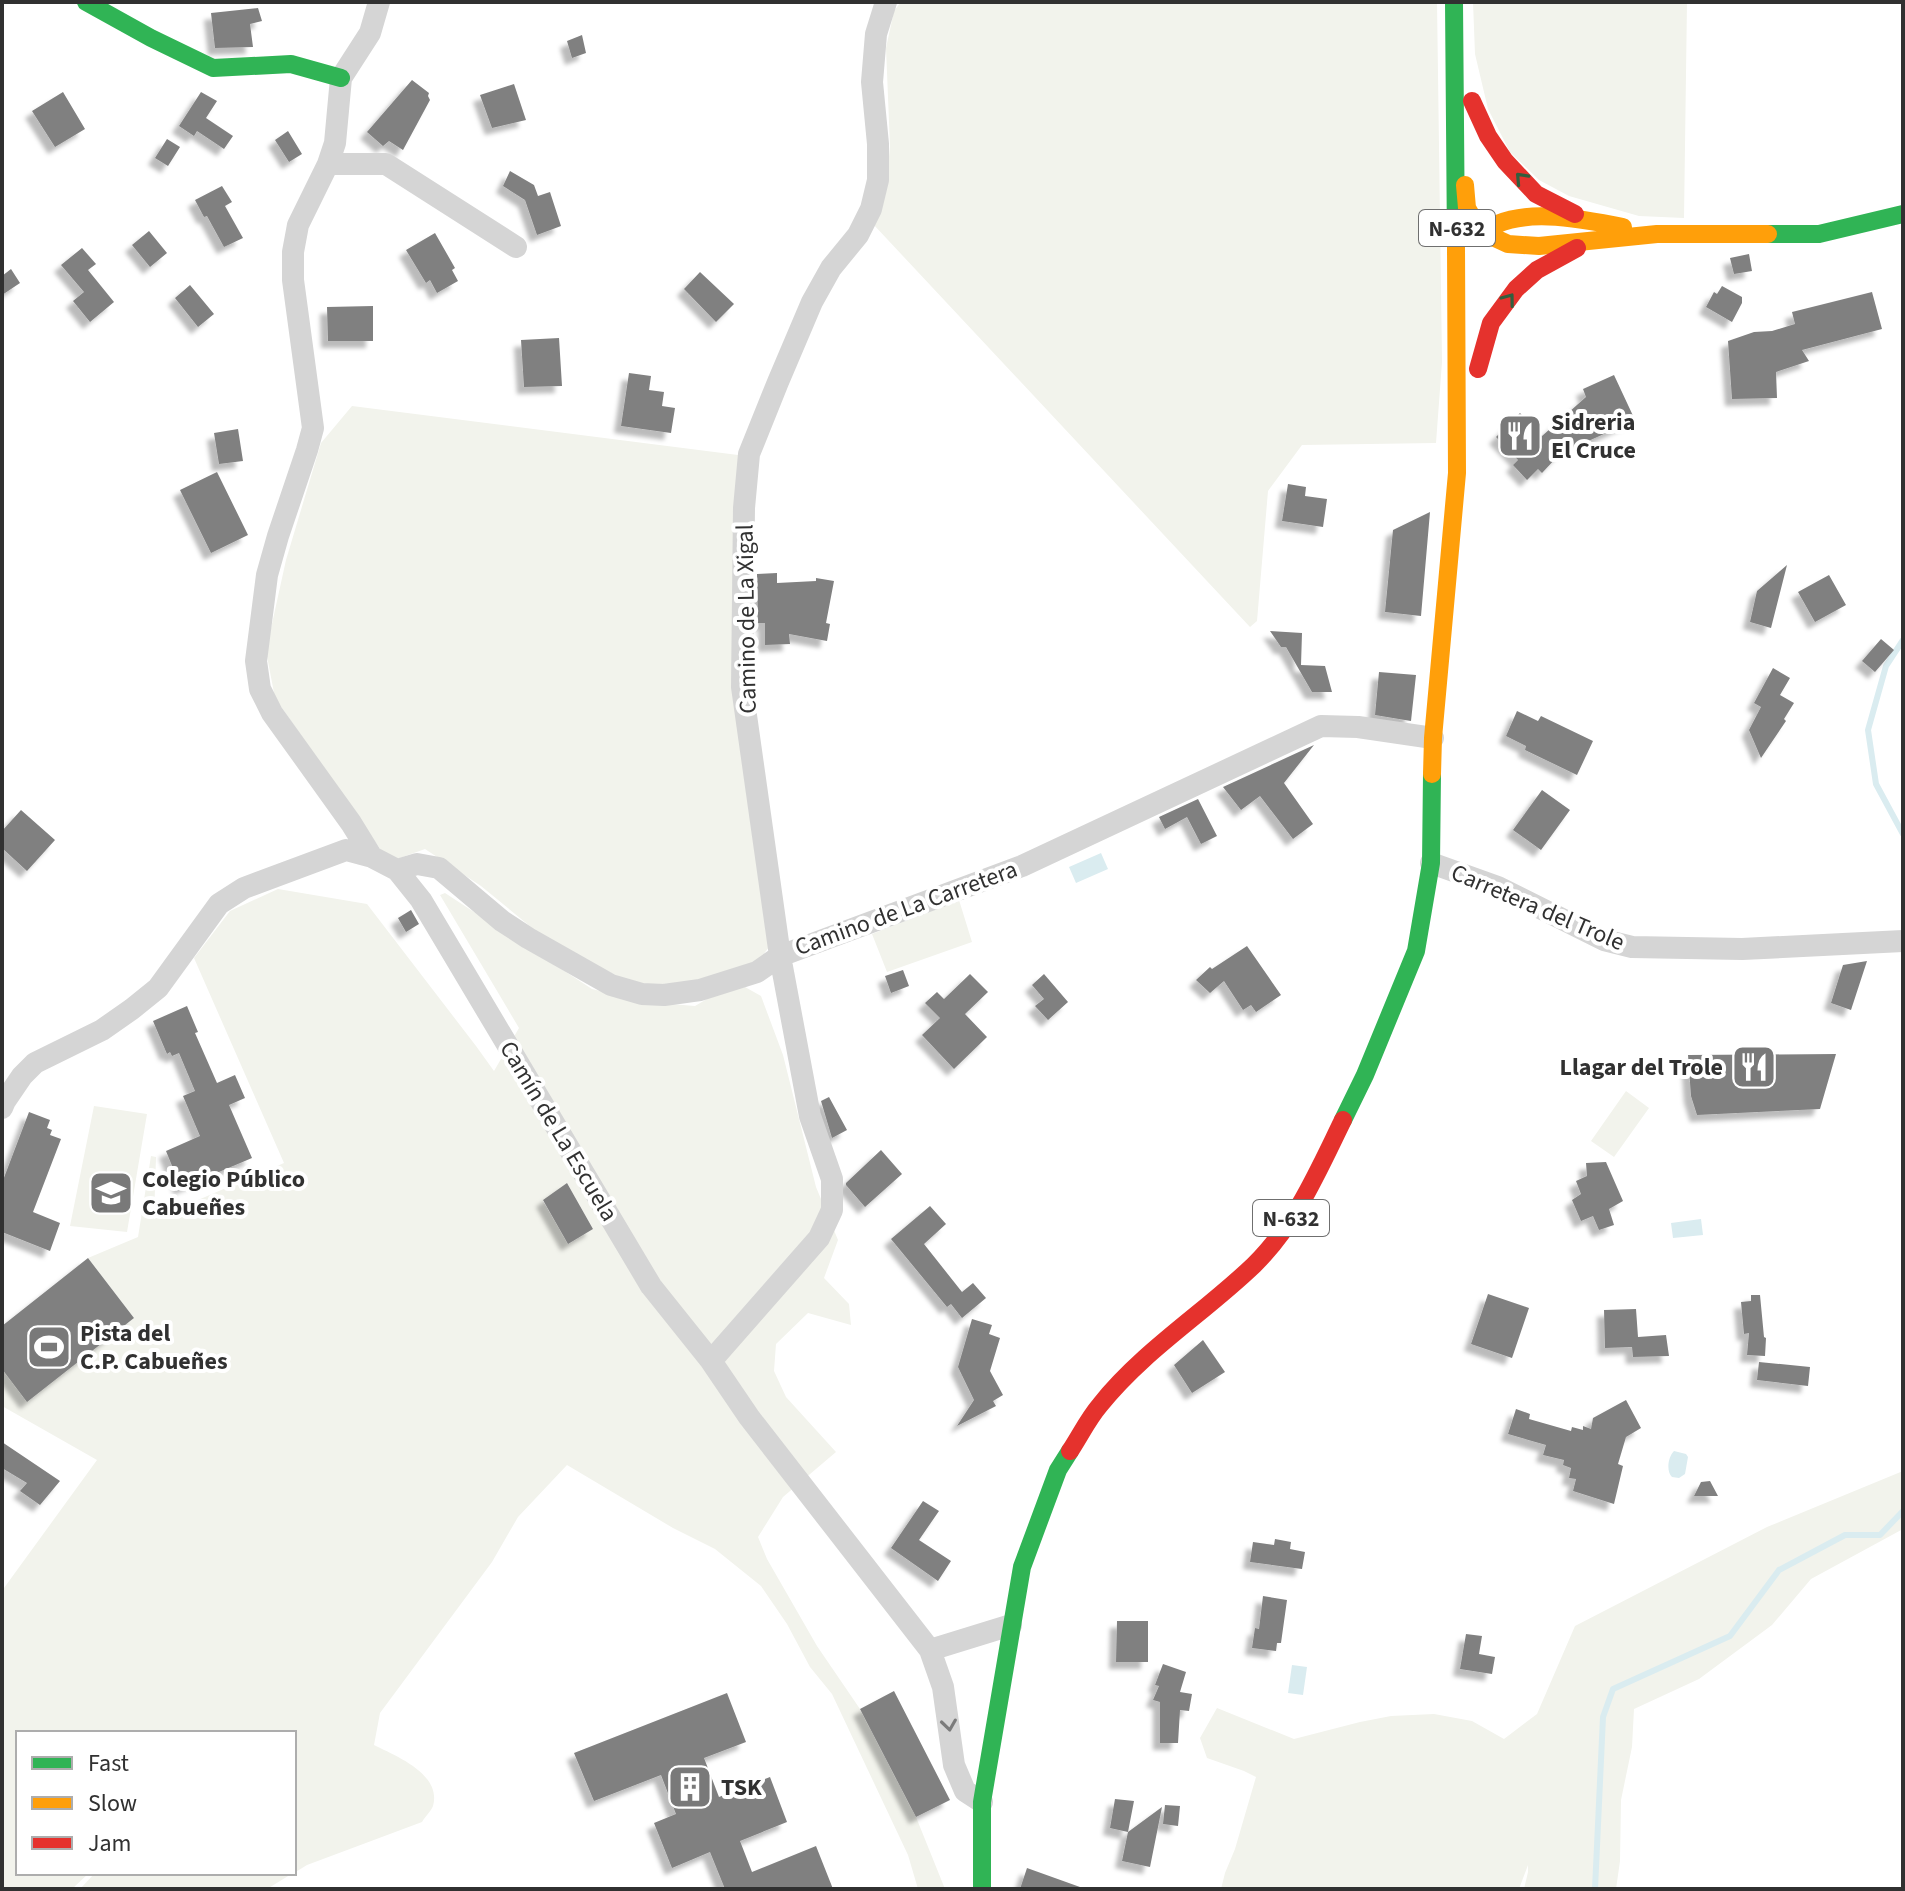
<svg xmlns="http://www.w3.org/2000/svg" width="1905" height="1891" font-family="'Source Sans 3',sans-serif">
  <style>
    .green { fill: #f2f3ec; fill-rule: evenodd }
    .water { fill: #daecf0 }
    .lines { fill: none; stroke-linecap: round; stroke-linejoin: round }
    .stream { stroke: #daecf0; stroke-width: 6 }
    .building { fill: #808080; filter: url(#shadow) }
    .street { stroke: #d5d5d5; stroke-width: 22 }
    .fast { stroke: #30b455; stroke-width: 18 }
    .slow { stroke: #ff9f0a; stroke-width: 18 }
    .jam { stroke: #e5322d; stroke-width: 18 }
    .oneway { stroke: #315f3e }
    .oneway2 { stroke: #7b7b7b }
    .labels { text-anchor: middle; stroke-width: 8; stroke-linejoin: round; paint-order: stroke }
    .shield { fill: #fff; stroke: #6f6f6f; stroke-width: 2 }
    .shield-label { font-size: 22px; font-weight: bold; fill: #313131 }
    .poi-label { font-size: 24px; font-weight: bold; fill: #313131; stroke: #fff; text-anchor: start }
    .street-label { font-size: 24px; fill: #313131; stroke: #fff }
  </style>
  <defs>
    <filter id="shadow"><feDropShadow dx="-7" dy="7" stdDeviation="2" flood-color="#0004"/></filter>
  </defs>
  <rect width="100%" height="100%" fill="#fff"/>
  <path class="green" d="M901,2H1437L1442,362L1436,443L1302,445L1268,491L1257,621L1250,627L873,224L886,189L890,146L886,48L894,11Z
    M1473,2H1687L1684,218L1639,216L1569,196L1539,180L1510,152L1488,109L1475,54Z
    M352,406L738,455L769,947L753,968L685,984L641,988L548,941L481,886L425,849L397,859L383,853L275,698L266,651L286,560L321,443Z
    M278,889L367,904L476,1046L494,1071L519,1028L440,895L445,893L592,989L646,1002L695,1006L719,992L745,987L761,996L783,1055L816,1187L838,1240L824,1278L849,1304L851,1325L808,1313L776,1344L774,1371L786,1397L836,1452L783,1497L758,1537L767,1559L817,1646L860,1709L916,1817L945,1889H918L908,1855L832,1694L810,1667L787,1624L761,1586L715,1549L673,1528L567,1465L518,1517L492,1562L380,1713L374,1745C396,1756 442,1774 433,1806C431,1811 425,1817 422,1822L307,1865L294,1873V1733H18V1873H89L72,1889H2V1587L4,1588L97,1460L2,1406V1369L27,1401L134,1318L88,1258L138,1237L151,1156L156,1157L154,1219L284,1163L194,958L230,911ZM567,1183L593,1229L568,1244L543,1201Z
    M959,900L972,942L887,972L872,934Z
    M1626,1091L1649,1108L1614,1157L1591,1141Z
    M94,1106L147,1114L127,1232L70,1226Z
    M1903,1471V1529L1811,1579L1772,1625L1699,1679L1634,1709L1632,1747L1621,1800L1620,1861L1616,1889H1524L1528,1872V1865L1519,1889H1221L1225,1873L1235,1849L1256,1777L1244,1771L1207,1758L1200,1738L1217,1708L1294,1739L1360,1722L1391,1716L1434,1714L1472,1721L1504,1739L1537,1714L1575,1626L1767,1527Z
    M95,1873H293L267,1889H80Z"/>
  <path class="water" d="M1101,853L1108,869L1076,883L1069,867Z
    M1701,1219L1703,1235L1673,1238L1671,1223Z
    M1674,1451L1686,1454L1688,1457L1685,1474L1679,1478L1672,1477C1666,1471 1668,1457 1674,1451Z
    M1292,1665L1307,1667L1303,1695L1288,1693Z"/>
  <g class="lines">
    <path class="stream" d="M1903,640L1886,666L1868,730L1876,784L1903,834
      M1595,1889L1603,1717L1613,1689L1730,1636L1779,1570L1845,1535H1880L1903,1511"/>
  </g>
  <path class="building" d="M258,8L262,21L250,24L253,47L215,48L211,13Z
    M582,35L586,53L572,58L567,41Z
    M412,80L429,93L428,96L430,100L403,150L389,141L383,146L367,132Z
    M514,84L526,120L492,128L480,95Z
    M63,92L85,129L55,147L32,111Z
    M201,92L217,101L206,118L233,136L224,149L197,131L194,136L179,126Z
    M288,131L302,154L289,162L275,140Z
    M167,139L180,147L168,166L155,158Z
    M510,171L534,185L538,196L550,192L561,226L537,235L525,200L503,186Z
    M222,186L232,202L225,206L243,238L224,247L207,216L204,217L195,200Z
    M149,231L167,253L150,267L132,245Z
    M435,233L455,268L452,270L458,281L437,293L430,280L426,283L406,250Z
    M82,248L96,264L88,270L114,302L90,322L73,301L84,292L61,265Z
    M1749,254L1752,271L1734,274L1730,258Z
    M11,269L20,283L2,295V276Z
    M700,272L734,304L716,322L684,289Z
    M190,285L214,314L198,327L175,298Z
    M1722,286L1742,297V303L1732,322L1706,307L1714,292L1717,294Z
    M1872,292L1882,329L1802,350L1809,361L1776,372L1777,398L1732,399L1728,341L1754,332L1772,331L1795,324L1792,312Z
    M373,306V341H328L327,307Z
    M559,338L562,386L524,387L521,340Z
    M629,373L651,376L649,390L664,392L662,406L675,408L671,433L621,426Z
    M1614,375L1635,420L1575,447L1573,440L1542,473L1538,469L1527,480L1513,465L1518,460L1496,437L1520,413L1542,436L1586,397L1583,389Z
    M238,429L243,461L219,464L214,433Z
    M217,472L248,535L211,553L180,490Z
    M1288,484L1306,487L1305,496L1327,499L1323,527L1282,521Z
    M1430,512L1421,616L1385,612L1393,530Z
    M1787,565L1771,628L1750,622L1757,591Z
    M777,573V583L816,581V578L834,581L826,623L830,624L827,641L789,634L790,644L765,645V623H758L757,574Z
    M1829,575L1846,605L1815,622L1798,592Z
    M1270,631L1302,633L1301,665L1325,666L1332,692H1312L1286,647H1281Z
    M1881,639L1894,650L1875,672L1862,661Z
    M1773,668L1790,678L1780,695L1794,703L1784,719L1786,721L1761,758L1749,730L1761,707L1754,703Z
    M1379,672L1416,675L1411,721L1375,715Z
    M1517,711L1538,721L1541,716L1593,741L1577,775L1525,750L1526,746L1506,736Z
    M1314,745L1284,783L1313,824L1293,839L1260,796L1241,810L1223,787Z
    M1542,790L1570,810L1541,850L1513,830Z
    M1198,799L1217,836L1201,844L1187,817L1165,829L1159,817Z
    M21,810L55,840L27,871L2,848V831Z
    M411,910L419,924L406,932L398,918Z
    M1247,946L1281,995L1256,1012L1251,1005L1243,1010L1224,981L1210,993L1196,980L1210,967L1212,969Z
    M1867,961L1851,1010L1831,1003L1843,965Z
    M903,970L909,986L891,993L885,976Z
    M970,974L988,992L965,1014L987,1037L954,1069L922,1035L940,1018L925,1003L937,992L944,999Z
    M1044,974L1068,1002L1048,1020L1035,1006L1044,999L1032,985Z
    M187,1006L198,1032L195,1033L217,1083L235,1075L245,1098L229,1105L252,1158L181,1188L166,1151L200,1136L183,1096L195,1091L179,1053L172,1056L170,1052L167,1054L153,1021Z
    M1836,1054L1820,1109L1697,1115L1691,1096L1688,1055Z
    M829,1097L847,1130L832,1138L821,1101Z
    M29,1112L50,1120L47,1128L52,1130L50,1135L61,1139L33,1212L60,1223L50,1251L2,1232V1183Z
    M881,1150L902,1174L865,1207L846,1185V1183Z
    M1606,1162L1623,1201L1609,1209L1614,1225L1599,1230L1593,1216L1581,1221L1572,1200L1581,1194L1576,1181L1587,1176L1586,1163Z
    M567,1183L593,1229L568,1244L543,1200Z
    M930,1206L946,1224L924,1244L962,1292L973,1283L986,1298L962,1318L951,1304L947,1307L891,1239Z
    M88,1258L134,1318L27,1402L2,1369V1326Z
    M1488,1294L1529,1308L1512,1358L1471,1344Z
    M1751,1295H1760L1764,1337L1766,1338L1765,1356L1747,1355L1749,1333L1744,1334L1741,1302L1751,1301Z
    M1636,1309L1638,1337L1666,1335L1669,1356L1633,1357L1632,1347L1605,1348L1604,1310Z
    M972,1319L992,1325L989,1334L1000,1338L990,1371L1003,1395L993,1401L996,1406L957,1426L974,1400L958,1367Z
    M1203,1340L1225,1372L1192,1393L1174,1365Z
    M1759,1362L1810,1367L1808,1386L1757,1380Z
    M1626,1400L1641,1428L1626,1437L1618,1464L1623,1466L1614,1504L1573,1491L1576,1479L1569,1478L1571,1468L1563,1465L1564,1460L1543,1455L1546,1445L1508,1434L1516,1409L1530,1414L1529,1419L1571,1431L1572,1427L1583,1430V1426L1591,1429L1593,1418Z
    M2,1442L60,1481L40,1505L20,1491L27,1483L2,1468Z
    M1710,1481L1718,1496H1694L1701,1482Z
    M923,1501L939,1511L919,1540L951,1561L938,1581L891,1548Z
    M1275,1539L1291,1542L1290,1549L1305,1552L1302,1569L1250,1562L1253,1542L1274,1545Z
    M1263,1596L1287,1600L1281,1643H1277L1276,1651L1252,1648L1255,1628L1259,1629Z
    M1117,1621H1148V1662H1116Z
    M1466,1634L1482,1636L1479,1654L1495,1657L1492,1674L1460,1669Z
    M1163,1664L1186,1672L1180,1692L1192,1694L1189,1711L1180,1710L1178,1743H1160V1702L1153,1700L1159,1686L1155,1685Z
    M894,1691L950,1800L916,1817L860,1709Z
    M727,1693L746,1742L704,1758L719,1797L770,1777L787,1822L740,1841L752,1872L816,1846L833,1889H725L710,1852L672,1868L654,1823L676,1814L661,1775L594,1801L574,1753Z
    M1115,1799L1134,1801L1128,1832L1162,1807L1150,1867L1122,1861L1128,1832L1110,1828Z
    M1165,1805L1180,1806L1178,1826L1163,1824Z
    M1027,1868L1080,1887L1079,1889H1020Z"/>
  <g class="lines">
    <path class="street" d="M328,164H386L516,247
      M372,857L351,823L272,713L260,689L256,661L267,575L278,536L307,450L313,428L293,280V252L298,225L328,164L335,143L341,78L370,33L379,2
      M1431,863L1498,887L1604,940L1632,947L1742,949L1903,941
      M397,870L417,864L439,868L502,921L528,938L611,985L642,994L664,995L700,990L757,972L780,956L1022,866L1321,726L1358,727L1433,738
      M2,1108L5,1101L22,1076L35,1063L102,1030L132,1009L158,988L219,904L244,888L346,850L372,857L397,870L421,900L651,1286L711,1361L749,1417L930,1650L943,1687L954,1765L965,1791L982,1802
      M711,1361L819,1238L832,1210V1179L810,1116L780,956L742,687L744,508L749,454L778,382L812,302L831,268L858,235L871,209L878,180V144L872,82L876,34L886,2
      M930,1650L1011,1625"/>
    <path class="fast" d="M86,2L151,38L213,68L291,64L341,78
      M1454,2L1456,246
      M1768,234H1819L1903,214
      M1343,1120L1365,1075L1416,951L1431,863L1432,774
      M982,1889V1802L1022,1567L1058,1470L1070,1451"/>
    <path class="slow" d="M1465,185L1467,208L1480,231L1508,244L1539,246L1657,234H1768
      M1476,238C1511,203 1580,219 1623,227
      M1432,774L1433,738L1457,473L1456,246"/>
    <path class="jam" d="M1472,101L1488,136L1505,161L1536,194L1575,214
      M1478,369L1491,323L1516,289L1537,270L1577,248
      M1070,1451C1080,1436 1088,1419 1100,1405C1143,1351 1204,1313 1254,1265C1295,1225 1318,1171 1343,1120"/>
  </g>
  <defs><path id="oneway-chevron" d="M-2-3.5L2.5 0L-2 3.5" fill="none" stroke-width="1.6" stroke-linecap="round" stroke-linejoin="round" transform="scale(2)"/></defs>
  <g class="oneway">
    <use href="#oneway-chevron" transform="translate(1521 178) rotate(-133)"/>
    <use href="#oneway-chevron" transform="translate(1509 299) rotate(-53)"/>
  </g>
  <use class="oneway2" href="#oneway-chevron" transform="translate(949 1725) rotate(82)"/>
  <defs>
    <g id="restaurant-square" transform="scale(2.3)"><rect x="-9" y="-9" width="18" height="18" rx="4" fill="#797979" stroke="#fff"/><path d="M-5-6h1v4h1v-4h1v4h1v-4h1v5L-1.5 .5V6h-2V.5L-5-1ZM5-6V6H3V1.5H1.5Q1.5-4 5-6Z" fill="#fff"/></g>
    <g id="school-square" transform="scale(2.3)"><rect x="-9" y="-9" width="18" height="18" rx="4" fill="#797979" stroke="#fff"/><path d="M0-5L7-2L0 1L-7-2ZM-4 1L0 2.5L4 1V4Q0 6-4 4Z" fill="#fff"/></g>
    <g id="stadium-square" transform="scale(2.3)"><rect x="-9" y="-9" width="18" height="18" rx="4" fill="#797979" stroke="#fff"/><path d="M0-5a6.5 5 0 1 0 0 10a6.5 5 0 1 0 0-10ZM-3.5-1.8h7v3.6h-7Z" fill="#fff"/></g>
    <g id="building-square" transform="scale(2.3)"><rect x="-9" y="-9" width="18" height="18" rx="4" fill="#797979" stroke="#fff"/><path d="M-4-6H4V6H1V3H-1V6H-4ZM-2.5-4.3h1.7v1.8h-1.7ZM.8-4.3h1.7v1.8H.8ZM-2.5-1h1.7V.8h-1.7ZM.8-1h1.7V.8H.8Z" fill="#fff"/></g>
  </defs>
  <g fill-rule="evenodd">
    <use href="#restaurant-square" x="1520" y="436"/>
    <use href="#restaurant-square" x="1754" y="1067"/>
    <use href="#school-square" x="111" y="1193"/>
    <use href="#stadium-square" x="49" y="1347"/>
    <use href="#building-square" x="690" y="1787"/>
  </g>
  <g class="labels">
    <g class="shield">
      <rect x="1419" y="210" width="76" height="36" rx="6"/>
      <rect x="1253" y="1200" width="76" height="36" rx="6"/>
    </g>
    <g class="shield-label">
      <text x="1457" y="236">N-632</text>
      <text x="1291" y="1226">N-632</text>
    </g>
    <g class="poi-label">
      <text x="1551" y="430">Sidreria<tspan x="1551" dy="28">El Cruce</tspan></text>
      <text x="1723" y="1075" text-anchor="end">Llagar del Trole</text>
      <text x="142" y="1187">Colegio Público<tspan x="142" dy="28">Cabueñes</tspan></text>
      <text x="80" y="1341">Pista del<tspan x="80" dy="28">C.P. Cabueñes</tspan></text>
      <text x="721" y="1795">TSK</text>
    </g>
    <g class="street-label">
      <text transform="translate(746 619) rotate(-91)" y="8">Camino de La Xigal</text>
      <text transform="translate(1538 907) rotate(23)" y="8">Carretera del Trole</text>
      <text transform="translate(906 908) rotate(-20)" y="8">Camino de La Carretera</text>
      <text transform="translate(559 1131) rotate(59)" y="8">Camín de La Escuela</text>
    </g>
  </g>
  <rect width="1905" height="1891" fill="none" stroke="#313131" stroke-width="8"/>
  <rect x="16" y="1731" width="280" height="144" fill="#ffffff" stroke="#adadad" stroke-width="2"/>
  <rect x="32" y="1757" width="40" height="12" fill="#30b455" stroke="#adadad" stroke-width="2"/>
  <text x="88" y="1771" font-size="24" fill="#313131">Fast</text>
  <rect x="32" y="1797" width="40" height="12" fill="#ff9f0a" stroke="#adadad" stroke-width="2"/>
  <text x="88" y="1811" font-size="24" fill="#313131">Slow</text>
  <rect x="32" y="1837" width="40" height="12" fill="#e5322d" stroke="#adadad" stroke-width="2"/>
  <text x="88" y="1851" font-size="24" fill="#313131">Jam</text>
</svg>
